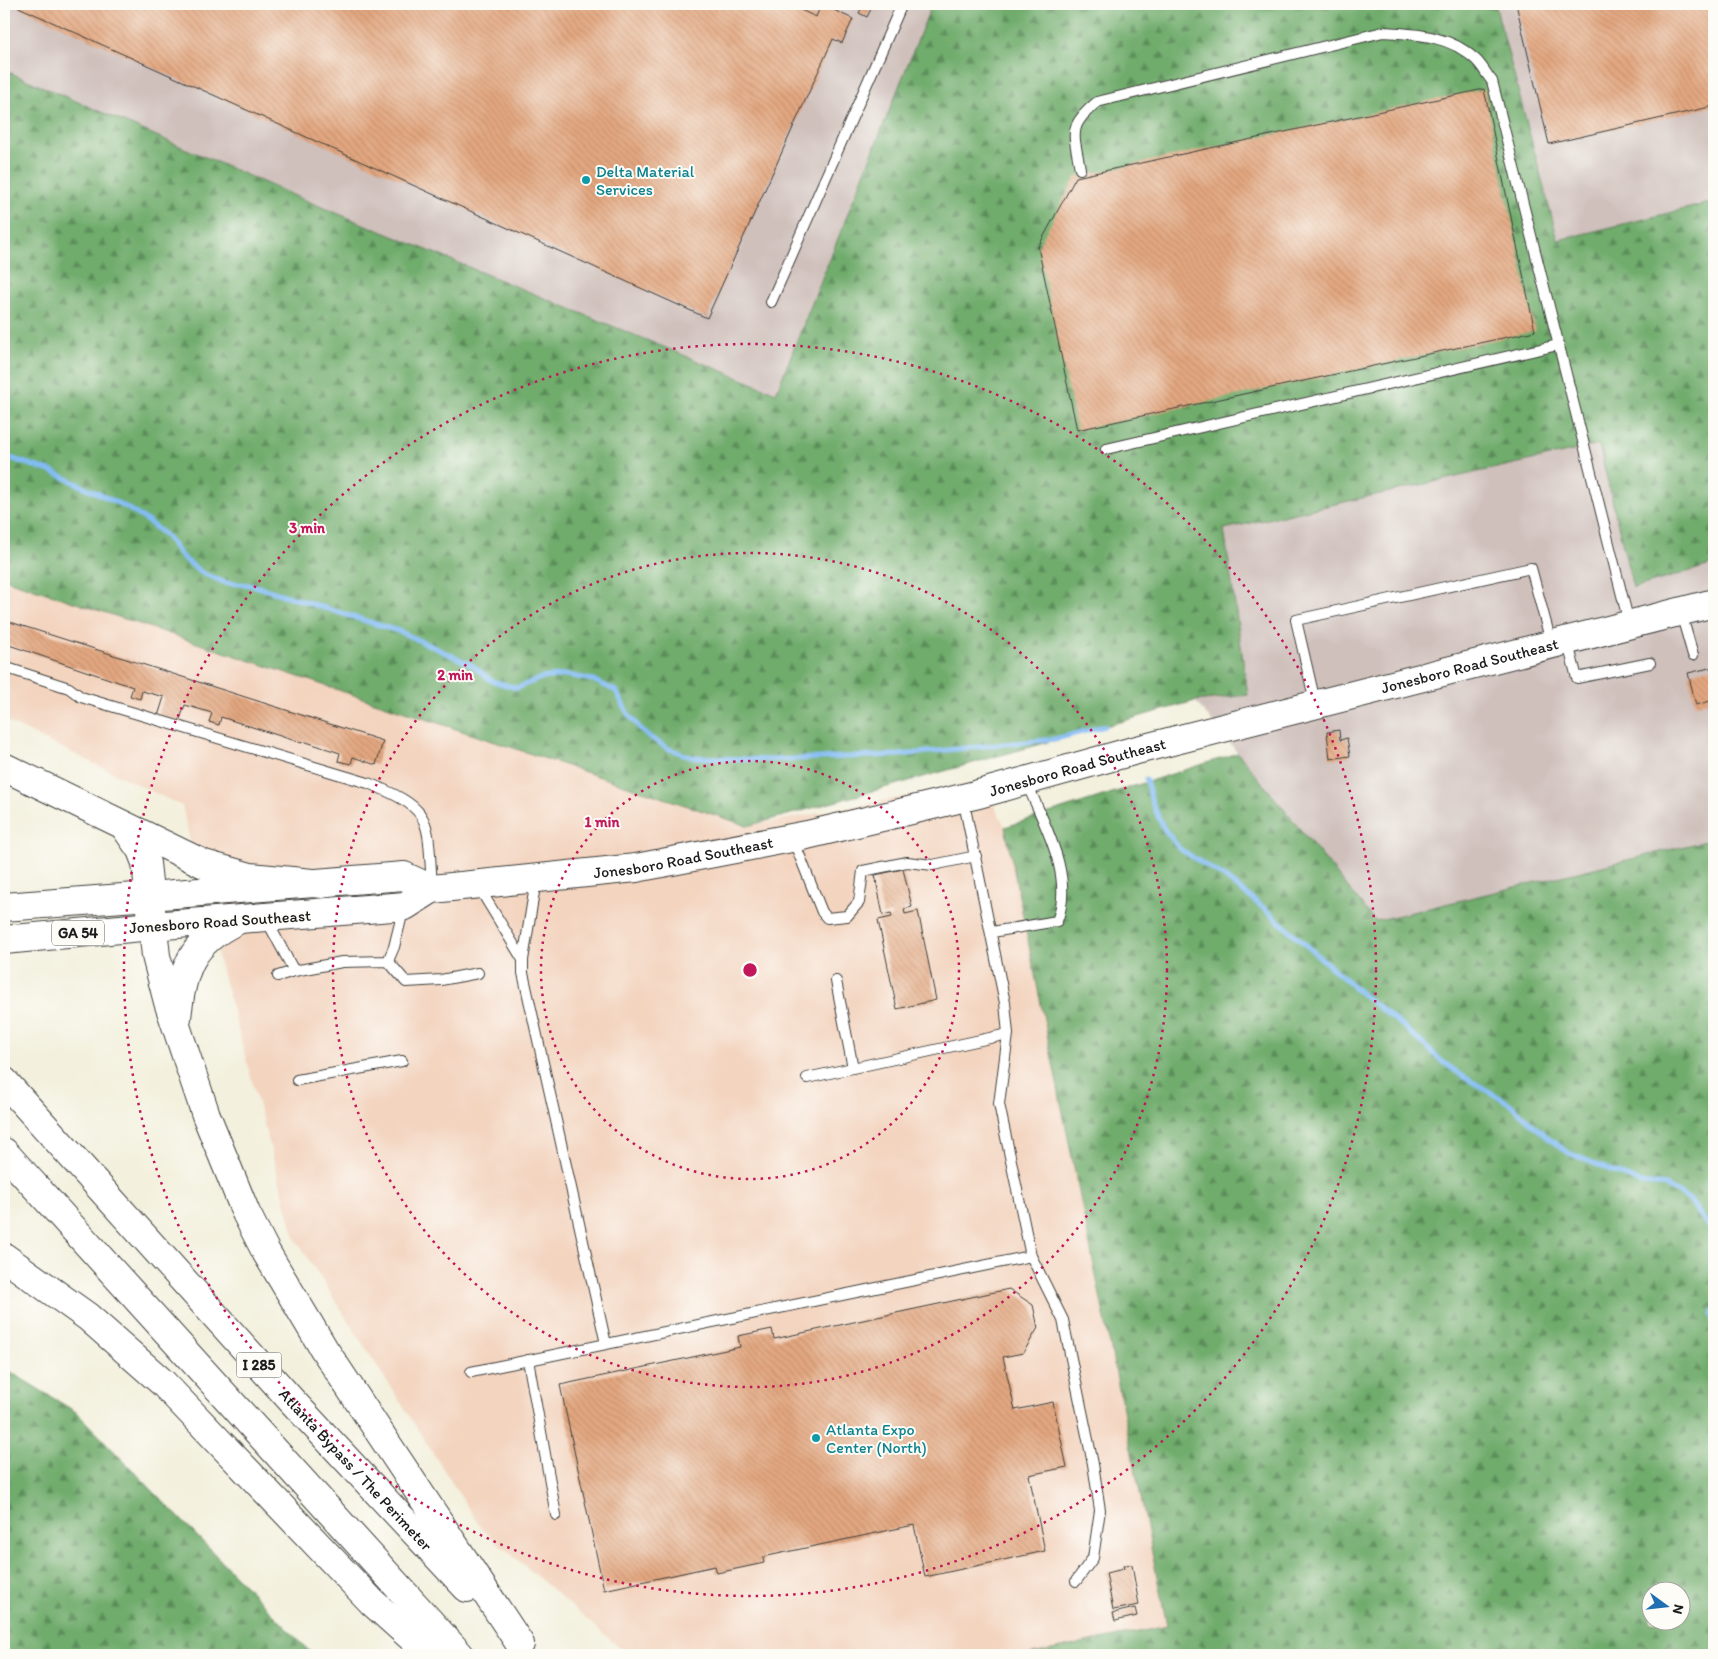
<svg xmlns="http://www.w3.org/2000/svg" width="1718" height="1659" font-family="Itim,sans-serif">
  <style>
    .built { fill: #f3d4bf }
    .industrial { fill: #cfc0bb }
    .forest { fill: url(#forest-firs); stroke: #466444; fill-rule: evenodd }
    .lines { fill: none; stroke-linecap: round; stroke-linejoin: round }
    .stream { stroke: #83bcf4; stroke-width: 5 }
    .building { fill: url(#building-back-hatch) }
    .service-casing { stroke: #3c3c39; stroke-width: 12 }
    .secondary-casing { stroke: #3c3c39; stroke-width: 30 }
    .primary-casing { stroke: #3c3c39; stroke-width: 30 }
    .motorway-casing { stroke: #3c3c39; stroke-width: 30 }
    .service { stroke: #fff; stroke-width: 10 }
    .secondary { stroke: #fff; stroke-width: 28 }
    .primary { stroke: #fff; stroke-width: 28 }
    .motorway { stroke: #fff; stroke-width: 28 }
    .ring { fill: none; stroke: #c2185b; stroke-width: 2.5; stroke-dasharray: 2.5 5 }
    .culture-dot { fill: #0f9aa8; stroke: #fdfcf7; stroke-width: 2 }
    .labels { text-anchor: middle; stroke-width: 4; stroke-linejoin: round; paint-order: stroke }
    .shield { fill: #fdfcf7; stroke: #605f5e; stroke-width: 1 }
    .shield-label { font-size: 15px; font-weight: bold; fill: #1c1c1c }
    .culture-label { font-size: 16px; fill: #0d838f; stroke: #fdfcf7; text-anchor: start }
    .street-label { font-size: 16px; fill: #1c1c1c; stroke: #fdfcf7 }
    .centre { fill: #c2185b; stroke: #fdfcf7; stroke-width: 2.5 }
    .ring-label { font-size: 15px; text-anchor: middle; font-weight: bold; fill: #c2185b; stroke: #fdfcf7; stroke-width: 4; stroke-linejoin: round; paint-order: stroke }
  </style>
  <defs>
    <pattern id="forest-firs" width="22" height="20" patternUnits="userSpaceOnUse" patternTransform="scale(1.25)"><rect width="22" height="20" fill="#6fac6c"/><path d="M5 1l3.5 6h-7zM16 11l3.5 6h-7z" fill="#5a8b58"/></pattern>
    <pattern id="building-back-hatch" width="6" height="6" patternUnits="userSpaceOnUse" patternTransform="scale(1.25)"><rect width="6" height="6" fill="#e3a780"/><path d="M-1 5l2 2M0 0l6 6M5-1l2 2" fill="none" stroke="#c28f6e"/></pattern>
  </defs>
  <rect width="100%" height="100%" fill="#fdfcf7"/>
  <filter id="ink" filterUnits="userSpaceOnUse"><feTurbulence type="fractalNoise" baseFrequency=".02" numOctaves="2"/><feDisplacementMap in="SourceGraphic" scale="10" xChannelSelector="R" yChannelSelector="G"/><feConvolveMatrix kernelMatrix="1 2 1 2 8 2 1 2 1" color-interpolation-filters="sRGB"/></filter>
  <filter id="wash" filterUnits="userSpaceOnUse"><feTurbulence type="fractalNoise" baseFrequency=".0096" numOctaves="4" result="noise"/><feDisplacementMap in="SourceGraphic" scale="20" xChannelSelector="R" yChannelSelector="G"/><feGaussianBlur stdDeviation="1.12" result="paint"/><feColorMatrix in="noise" values="0 0 0 0 0 0 0 0 0 0 0 0 0 0 0 0 0 1.4 0 .05"/><feComposite in="paint" operator="in"/></filter>
  <g filter="url(#wash)">
    <rect width="100%" height="100%" fill="#f3f0dd"/>
    <path class="built" d="M4,579L748,826L983,782L1005,827L1167,1626L1027,1655H628L481,1528L295,1238L208,920L182,806L4,720Z"/>
    <path class="industrial" d="M4,4H1714V845L1375,921L1195,701L776,393L295,196L4,70Z"/>
    <path class="forest" d="M932,4H1495L1558,240L1714,202V564L1633,588L1599,445L1224,529L1248,695L1195,701L748,826L4,579V70L295,196L776,393Z
      M1238,753L1375,921L1714,839V1655H1027L1167,1626L1005,827ZM1650,1592H1680V1622H1650Z
      M4,1368L76,1412L313,1655H4Z"/>
    <g class="lines">
      <path class="stream" d="M4,456L53,472L124,506L146,520L166,536L182,557L202,573L226,583L252,585L401,632L472,665L492,681L517,688L541,678L567,675L593,680L616,691L628,714L645,734L667,748L691,757L769,760L899,755L1055,739L1105,726
        M1146,780L1153,805L1164,829L1180,849L1224,877L1265,909L1363,995L1404,1027L1443,1062L1464,1077L1509,1103L1548,1138L1569,1153L1641,1183L1666,1186L1689,1199L1714,1234
        M1714,1310L1712,1314L1714,1327"/>
    </g>
    <g id="blocks">
      <path class="building" d="M12,4H788L816,17L821,4L853,19L842,43L833,39L707,318Z
        M864,4L872,7L867,17L859,13Z
        M1516,4H1714V106L1549,144Z
        M1484,89L1535,331L1077,430L1038,247L1076,177Z
        M4,620L383,741L376,765L353,757L351,764L338,761L340,753L303,741L302,743L221,717L219,725L209,722L212,713L185,705L179,722L158,716L164,697L142,691L140,699L130,696L133,687L6,644L4,650Z
        M1714,667V700L1696,705L1688,673Z
        M1339,730L1340,740L1347,738L1350,756L1330,759L1327,732Z
        M903,869L912,907L904,909L905,914L918,911L936,1000L897,1009L878,920L892,917L891,913L883,915L875,875Z
        M1009,1289L1033,1305L1038,1328L1023,1353L1003,1357L1015,1410L1053,1402L1067,1467L1029,1475L1045,1551L925,1577L914,1525L763,1557L764,1563L717,1573L715,1566L604,1590L560,1385L740,1347L738,1336L772,1329L774,1339Z
        M1132,1565L1139,1605L1113,1610L1106,1573L1124,1569L1123,1566Z
        M1135,1608L1137,1616L1115,1621L1113,1613Z"/>
    </g>
  </g>
  <g filter="url(#ink)">
    <use href="#blocks" fill-opacity="0" stroke="#3c3c39" stroke-width="1"/>
    <g class="lines">
      <g class="service-casing">
        <path id="service" d="M1080,169C1074,133 1067,127 1097,102L1383,32C1415,34 1450,35 1475,59C1482,65 1486,74 1492,81L1629,623
          M771,302L902,4
          M1106,449L1558,345
          M1681,613L1693,655
          M1567,640L1577,678L1650,663
          M4,667L69,688L81,697L368,783C435,810 427,819 432,886
          M1315,702L1296,620L1531,568L1551,642
          M793,839L822,912L827,918L847,916L859,902L863,871L907,862L933,865L976,856
          M478,886L523,960L536,880
          M266,919L294,971L278,976
          M992,932L1057,921C1075,875 1043,823 1026,781
          M523,960V973L606,1344
          M388,961L406,982L441,980L478,973
          M388,961L394,947L404,907
          M294,971L342,962L388,961
          M836,981L853,1068
          M807,1078L1008,1034
          M297,1080L402,1061
          M1031,1256L1063,1320L1093,1464L1100,1510L1093,1558L1076,1581
          M528,1360L556,1515
          M471,1372L1031,1256L999,1104L1008,1034L1005,1003L963,798"/>
      </g>
      <g class="secondary-casing">
        <g id="secondary">
          <path d="M149,896L404,876L432,889"/>
          <path id="s1" d="M152,926L405,906L432,889L636,868L807,835L975,795L1133,751L1714,603"/>
        </g>
      </g>
      <g class="primary-casing">
        <path id="primary" d="M4,907L149,896
          M4,940L152,926"/>
      </g>
      <g class="motorway-casing">
        <g id="motorway">
          <path d="M4,767L204,864L250,877L323,884"/>
          <path d="M125,827L141,850L146,863L156,956L168,1002L206,1115L246,1213L266,1252L324,1349L520,1644"/>
          <path d="M177,1018C182,970 190,943 236,921"/>
          <path id="s2" d="M4,1081L292,1401L467,1588"/>
          <path d="M4,1152L460,1655"/>
          <path d="M4,1257L88,1317L163,1383L372,1602L431,1655"/>
        </g>
      </g>
      <use href="#service" class="service"/>
      <use href="#secondary" class="secondary"/>
      <use href="#primary" class="primary"/>
      <use href="#motorway" class="motorway"/>
    </g>
  </g>
  <g class="ring">
    <circle cx="750" cy="970" r="209"/>
    <circle cx="750" cy="970" r="417"/>
    <circle cx="750" cy="970" r="626"/>
  </g>
  <g class="culture-dot">
    <circle cx="586" cy="180" r="5"/>
    <circle cx="816" cy="1438" r="5"/>
  </g>
  <g class="labels">
    <g class="shield">
      <rect x="52" y="920.5" width="52" height="25" rx="4"/>
      <rect x="236.5" y="1352.5" width="45" height="25" rx="4"/>
    </g>
    <g class="shield-label">
      <text x="78" y="938">GA 54</text>
      <text x="259" y="1370">I 285</text>
    </g>
    <g class="culture-label">
      <text x="596" y="177">Delta Material<tspan x="596" dy="18">Services</tspan></text>
      <text x="826" y="1435">Atlanta Expo<tspan x="826" dy="18">Center (North)</tspan></text>
    </g>
    <g class="street-label">
      <text dy="6" stroke="none"><textPath href="#s1" startOffset="1349">Jonesboro Road Southeast</textPath></text>
      <text dy="6" stroke="none"><textPath href="#s1" startOffset="944">Jonesboro Road Southeast</textPath></text>
      <text dy="6" stroke="none"><textPath href="#s1" startOffset="539">Jonesboro Road Southeast</textPath></text>
      <text transform="translate(220 921) rotate(-4)" y="6">Jonesboro Road Southeast</text>
      <text dy="6" stroke="none"><textPath href="#s2" startOffset="524">Atlanta Bypass / The Perimeter</textPath></text>
    </g>
  </g>
  <circle cx="750" cy="970" r="8" class="centre"/>
  <g class="ring-label">
    <text x="307" y="533">3 min</text>
    <text x="455" y="680">2 min</text>
    <text x="602" y="827">1 min</text>
  </g>
  <rect width="1718" height="1659" fill="none" stroke="#fdfcf7" stroke-width="20"/>
  <g transform="translate(1666 1606) rotate(105)"><circle r="24" fill="#fdfcf7" stroke="#a3a29f"/>
  <path d="M0-4L9 19L0 12L-9 19Z" fill="#1f6fb2"/>
  <text y="-8" font-size="14" font-weight="bold" text-anchor="middle" fill="#1c1c1c">N</text>
  </g>
</svg>
